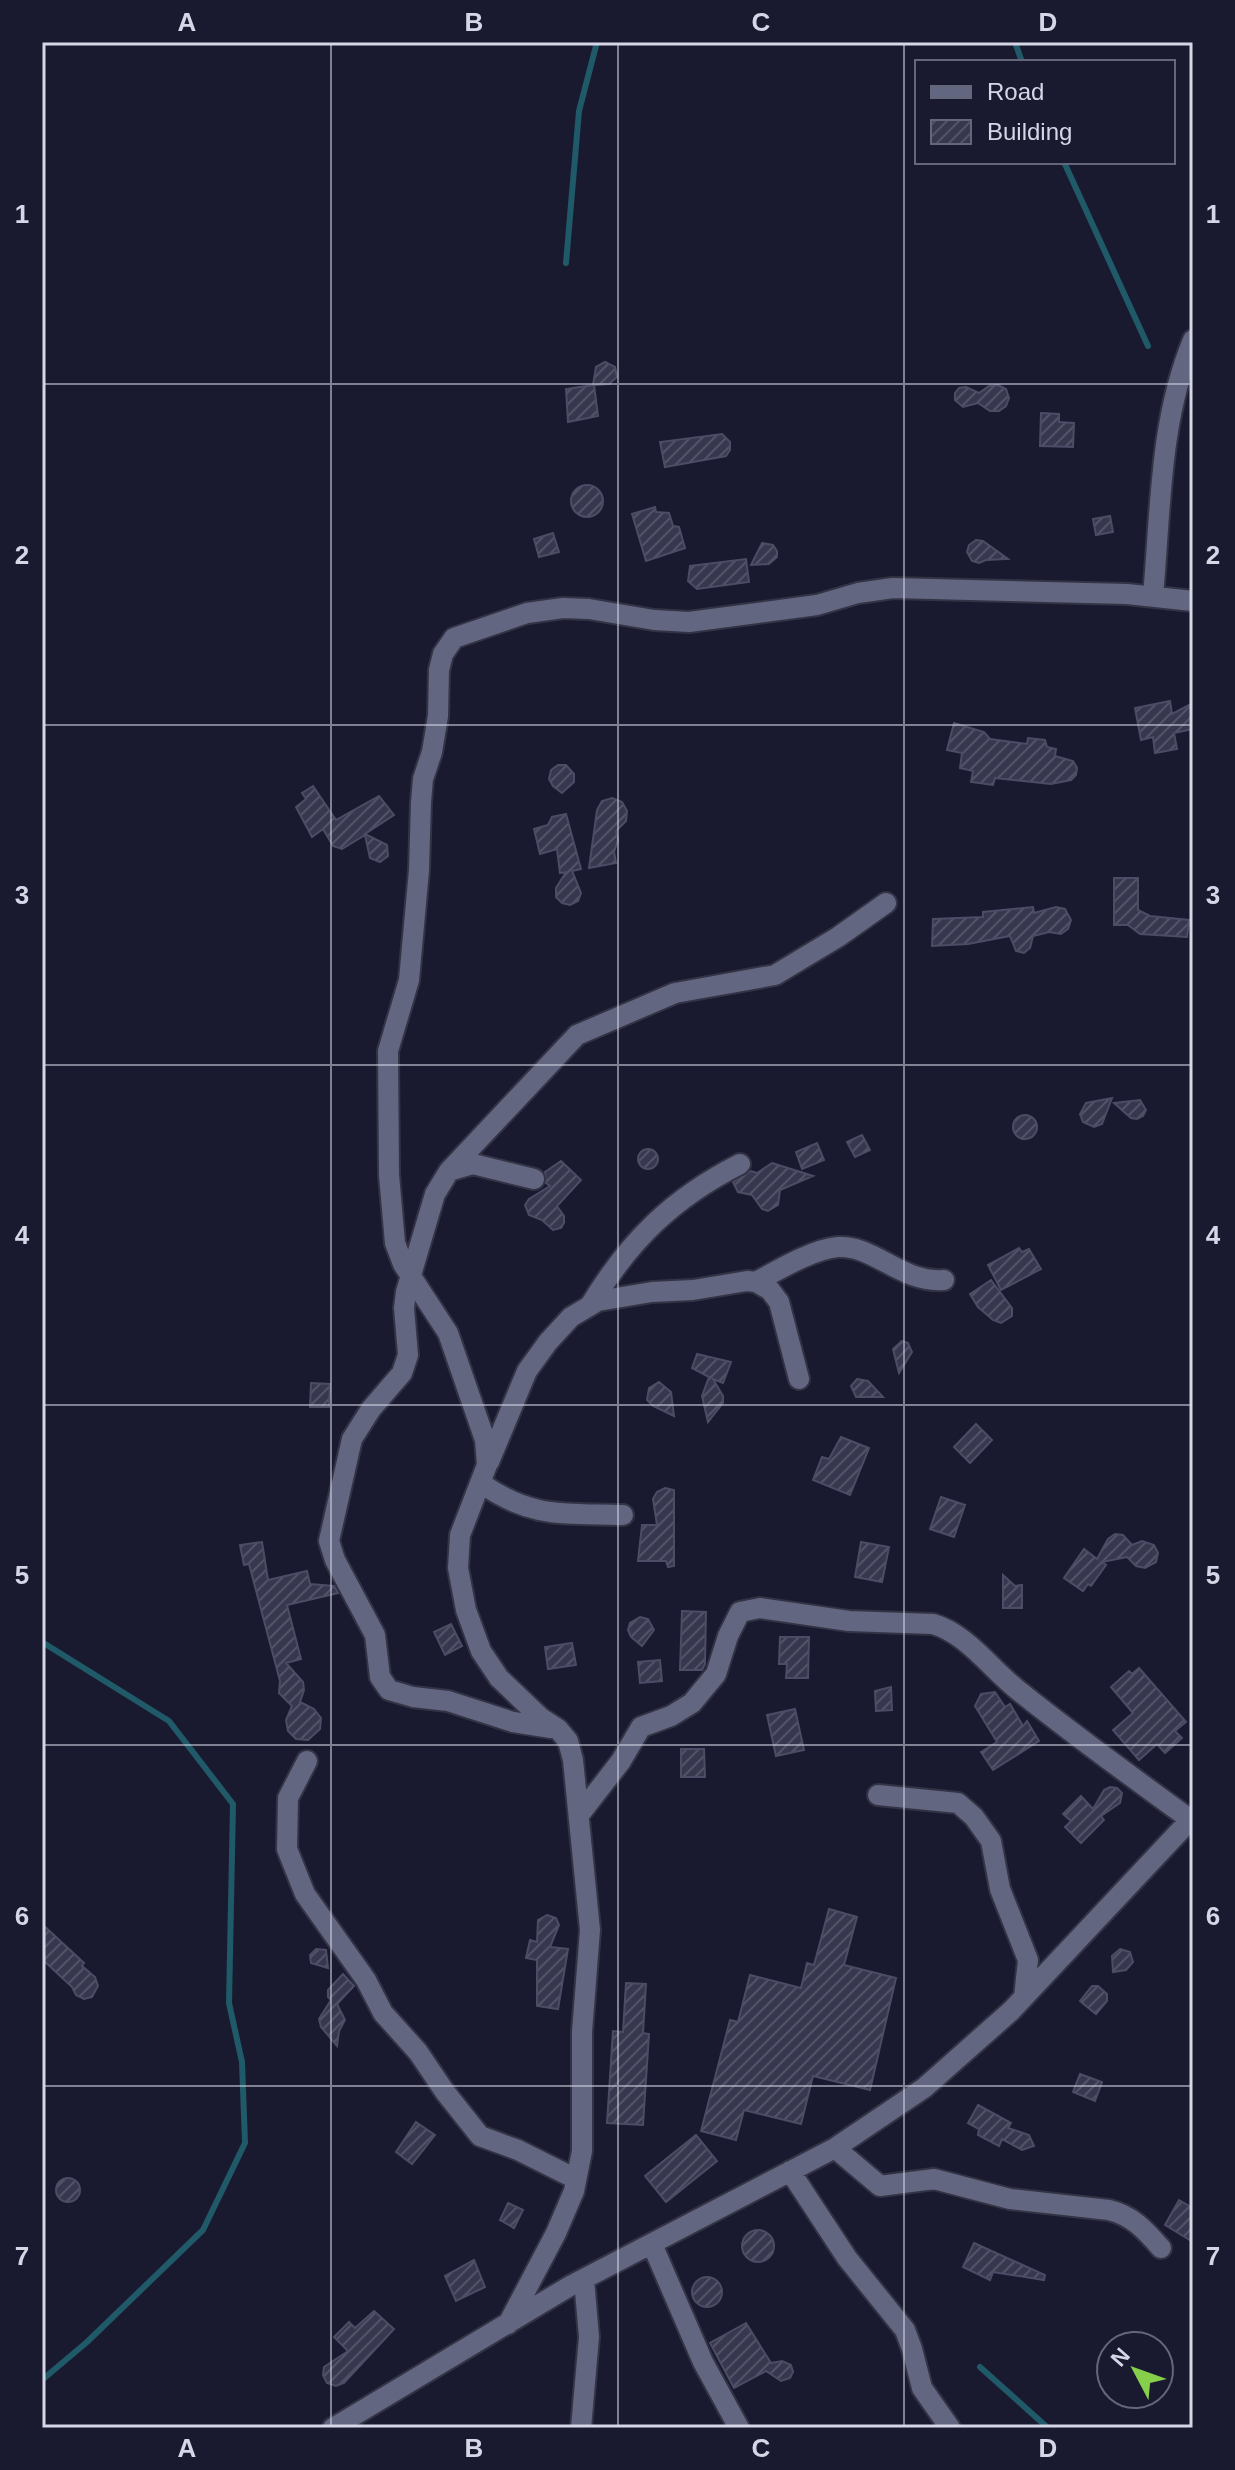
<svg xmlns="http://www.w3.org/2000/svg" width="1235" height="2470" font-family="Helvetica,sans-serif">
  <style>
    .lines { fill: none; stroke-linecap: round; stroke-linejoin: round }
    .stream { stroke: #205967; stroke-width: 6 }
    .building { fill: url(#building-hatch); stroke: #4c4c66; stroke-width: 2 }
    .minor-casing { stroke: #333345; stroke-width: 24 }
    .minor { stroke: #636681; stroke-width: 20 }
    .grid { fill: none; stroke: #d5d7e6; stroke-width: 2; stroke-opacity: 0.55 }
    .neatline { fill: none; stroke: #d5d7e6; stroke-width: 3 }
    .grid-label { font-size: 26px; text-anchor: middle; font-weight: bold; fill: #d5d7e6 }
  </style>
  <defs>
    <pattern id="building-hatch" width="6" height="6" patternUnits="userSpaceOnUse" patternTransform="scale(2)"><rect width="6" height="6" fill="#37374f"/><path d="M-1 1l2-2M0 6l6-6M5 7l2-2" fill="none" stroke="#535368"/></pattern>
  </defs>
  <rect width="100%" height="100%" fill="#191a30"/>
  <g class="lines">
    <path class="stream" d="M1015,42L1022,62
      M1064,162L1148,346
      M566,263L579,111L597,42
      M42,1642L169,1721L233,1804L229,2003L242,2062L245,2143L203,2230L87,2342L42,2380
      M980,2367L1048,2428"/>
  </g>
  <path class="building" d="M605,362L615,367L617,377L609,384L594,385L598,416L568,422L566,389L593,385L596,367Z
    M998,385L1006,389L1009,398L1006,406L999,411H990L978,403L963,407L955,400V393L959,388L966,387L979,393L989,386Z
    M1041,413L1059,414V422L1074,423L1073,447L1040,446Z
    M722,434L730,442V450L726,456L665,467L660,442Z
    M571 501a16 16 0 1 1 32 0a16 16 0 1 1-32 0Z
    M655,507L656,512L669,513L673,526L679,527L685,548L646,561L632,514Z
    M1110,516L1113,532L1096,535L1093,519Z
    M553,533L559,552L539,557L534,539Z
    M976,540L983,541L1008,559L986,560L979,563L972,561L967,552L969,545Z
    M762,543L773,545L777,551V557L769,564L751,565Z
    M746,559L749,582L697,589L688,581L690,566Z
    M1170,701L1172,714L1193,703V729L1174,733L1177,749L1155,753L1153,737L1141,740L1135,708Z
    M954,723L984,732L990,739L1027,744L1028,738L1045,740L1047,747L1056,749L1055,756L1073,761L1077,768L1076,775L1071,780L1051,784L995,778L993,785L971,782L973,771L960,768L962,753L947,750Z
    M558,765H566L574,774V782L562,793L553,786L549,779L551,770Z
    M313,786L336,820L379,796L394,815L365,834L387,845L388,856L380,862L370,858L365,835L342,849L333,846L323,829L312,837L296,807L306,799L302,793Z
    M612,798L622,802L627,811L626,821L616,831L618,840L614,852L616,863L589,868L597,810L602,801Z
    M566,814L581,869L572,871L581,893L578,901L570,905L562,903L556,897V888L566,872L560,873L557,849L540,854L534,829L548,825L552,817Z
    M1114,878H1138V910L1150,916L1189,920L1187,937L1140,934L1128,925H1114Z
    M1033,907L1034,913L1056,907L1065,909L1071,920L1068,929L1061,934L1049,932L1033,936L1030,948L1024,953L1016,951L1010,936L968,944L932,946L933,919L983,917V912Z
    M1112,1098L1102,1124L1094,1127L1083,1122L1080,1114L1086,1103Z
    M1140,1100L1146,1110L1143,1116L1137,1119L1131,1118L1114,1103Z
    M1013 1127a12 12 0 1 1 24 0a12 12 0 1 1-24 0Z
    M862,1135L870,1150L855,1157L847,1142Z
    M817,1143L824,1160L802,1169L796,1152Z
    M638 1159a10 10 0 1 1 20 0a10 10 0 1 1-20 0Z
    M561,1161L581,1180L557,1206L564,1216V1223L561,1228L553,1230L542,1220L529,1215L525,1205L529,1199L550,1186L546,1183L545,1172Z
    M772,1163L813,1176L780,1190L778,1205L768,1211L762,1209L752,1195L738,1192L733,1182L751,1171L757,1173Z
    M1019,1248L1022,1252L1029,1249L1041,1269L1001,1290L988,1265Z
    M991,1280L1012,1308V1316L1001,1323L993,1320L978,1307L970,1294Z
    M902,1341L908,1343L912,1352L899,1373L893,1349Z
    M697,1354L731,1362L723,1383L713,1379L723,1396V1403L708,1422L702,1396L709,1377L692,1368Z
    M857,1379L868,1381L883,1397H856L851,1386Z
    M659,1382L671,1392L674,1416L653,1406L647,1400L649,1388Z
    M311,1383L330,1384L329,1407H310Z
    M976,1424L992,1440L970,1463L954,1447Z
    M841,1437L869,1448L850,1495L813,1480L822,1457L829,1459Z
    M665,1488L674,1490V1566L668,1567L666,1561H638L642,1525H657L653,1499L657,1492Z
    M941,1497L965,1505L954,1537L930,1529Z
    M1115,1534L1123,1535L1132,1545L1142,1541L1154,1545L1158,1553L1156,1562L1145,1568L1136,1566L1127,1557L1102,1562L1106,1565L1091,1586L1088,1584L1083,1591L1064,1578L1084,1549L1097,1559L1108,1539Z
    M262,1542L268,1580L307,1571L310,1584L334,1586L338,1593L287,1605L301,1659L286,1663L303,1682L304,1690L300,1702L314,1709L321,1718L320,1729L308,1740L296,1739L288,1731L286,1720L292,1706L279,1693L280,1681L249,1564L244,1565L240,1545Z
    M861,1542L889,1547L882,1582L855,1577Z
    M1003,1575L1015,1586L1022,1585V1608H1003Z
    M682,1611L706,1612L705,1664L702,1670H680Z
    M640,1617L648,1619L654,1630L642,1646L631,1637L628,1630L630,1623Z
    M451,1624L462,1646L445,1655L434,1632Z
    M780,1637H809L808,1678H786L787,1664H779Z
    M572,1643L576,1665L548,1669L545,1647Z
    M660,1660L662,1681L640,1683L638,1662Z
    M1139,1668L1186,1722L1175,1731L1182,1738L1165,1753L1157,1744L1139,1760L1113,1730L1133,1713L1111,1687L1129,1671L1132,1674Z
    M891,1687L892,1710L876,1711L875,1691Z
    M995,1692L1005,1707L1010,1704L1023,1726L1027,1721L1039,1741L993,1770L981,1752L997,1742L975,1706L981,1694Z
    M795,1709L804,1750L776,1756L767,1715Z
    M681,1749H704L705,1777H681Z
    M1110,1787L1117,1788L1122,1793L1120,1803L1101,1816L1104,1820L1081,1843L1065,1827L1071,1821L1063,1814L1081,1796L1093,1809L1104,1790Z
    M829,1909L857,1917L844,1965L896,1978L870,2090L813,2076L801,2124L744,2110L736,2140L701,2131L730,2020L738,2022L750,1975L801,1988L807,1963L814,1965Z
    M547,1915L556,1918L559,1925L550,1947L568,1949L558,2009L537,2006V1960L526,1958L530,1940L537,1942L538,1920Z
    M42,1924L84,1963L82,1966L95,1977L98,1986L92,1997L84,1999L76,1995L72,1987L42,1959Z
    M316,1949L326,1950L328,1968L311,1963L310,1955Z
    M1120,1949L1130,1952L1133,1962L1126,1970L1113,1972L1112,1956Z
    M343,1974L354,1986L337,2004L345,2020L339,2031L337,2046L321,2027L319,2019L331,2000L328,1997V1990Z
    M626,1983L646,1984L643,2033L649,2034L643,2125L607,2123L613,2031L623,2032Z
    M1092,1986H1098L1107,1994V2001L1096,2014L1080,2001Z
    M1080,2074L1102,2082L1095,2101L1073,2092Z
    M978,2105L1011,2123L1008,2128L1029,2135L1034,2146L1022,2150L1002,2139L999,2146L978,2135L979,2129L968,2123Z
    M416,2122L435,2135L412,2164L396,2152Z
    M696,2135L717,2161L666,2202L645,2176Z
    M56 2190a12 12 0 1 1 24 0a12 12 0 1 1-24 0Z
    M1179,2200L1193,2208V2242L1165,2225Z
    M508,2203L523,2210L514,2228L500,2220Z
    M742 2246a16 16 0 1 1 32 0a16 16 0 1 1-32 0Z
    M974,2243L1045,2275L1044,2280L993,2272L990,2280L963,2267Z
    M474,2260L485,2287L456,2301L445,2276Z
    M692 2292a15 15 0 1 1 30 0a15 15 0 1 1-30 0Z
    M374,2311L394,2329L344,2383L336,2386L327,2383L323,2375L324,2367L348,2351L334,2337L349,2322L355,2328Z
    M746,2323L771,2363L782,2361L791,2365L793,2372L790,2378L781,2381L766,2371L734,2388L710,2343Z"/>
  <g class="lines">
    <g class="minor-casing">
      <path id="minor" d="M1153,596C1161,509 1159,422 1193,340
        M449,1171L577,1035L675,993L775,975L838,937L886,903
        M534,1179L473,1164L449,1171L435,1194L406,1292L404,1308L408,1355L402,1373L371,1409L352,1439L329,1541L335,1560L375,1635L380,1677L389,1690L413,1697L448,1701L513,1722L551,1728
        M756,1282C778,1270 813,1249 838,1247C875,1245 900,1283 944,1280
        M591,1304C630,1240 673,1198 740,1164
        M489,1462L527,1371L548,1342L571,1317L598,1301L652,1292L693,1290L747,1281L756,1282L770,1290L779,1302L799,1379
        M481,1483C531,1519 566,1513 623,1515
        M307,1761L288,1798L287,1849L305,1894L366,1980L383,2013L418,2052L445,2092L480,2136L518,2150L576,2179
        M878,1795L958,1803L974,1817L991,1841L1000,1889L1028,1960L1024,1997
        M579,1815L621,1761L641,1727L671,1716L692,1703L716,1674L728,1636L740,1612L760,1608L849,1621L933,1624C966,1633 992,1670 1019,1691C1075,1736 1133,1778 1191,1820
        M835,2148L880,2186L934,2179L1010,2199L1109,2210C1133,2216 1145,2230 1161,2248
        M790,2171L847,2258L905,2330L912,2349L922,2388L950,2428
        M652,2244L703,2362L739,2428
        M508,2324L556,2233L574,2191L582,2151V2032L590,1930L573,1760L568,1741L558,1729L541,1718L499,1678L481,1651L466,1610L458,1568L460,1535L487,1465L485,1440L448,1333L403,1264L395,1243L389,1175L388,1051L409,980L419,870L421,802L423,779L432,752L438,716L439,670L443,654L454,638L527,613L563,608L589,609L654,620L689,622L817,605L858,593L893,588L1127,594L1193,601
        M333,2428L570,2286L835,2148L924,2088L1011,2011L1193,1817
        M581,2428L589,2337L584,2279"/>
    </g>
    <use href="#minor" class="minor"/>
  </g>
  <path class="grid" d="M331,42V2428M618,42V2428M904,42V2428M42,384H1193M42,725H1193M42,1065H1193M42,1405H1193M42,1745H1193M42,2086H1193"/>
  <rect width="1235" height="2470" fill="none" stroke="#191a30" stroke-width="88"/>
  <rect x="915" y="60" width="260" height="104" fill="#191a30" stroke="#646679" stroke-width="2"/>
  <rect x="931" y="86" width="40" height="12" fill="#636681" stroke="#646679" stroke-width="2"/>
  <text x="987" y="100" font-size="24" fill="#d5d7e6">Road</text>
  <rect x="931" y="120" width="40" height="24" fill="url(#building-hatch)" stroke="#646679" stroke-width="2"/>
  <text x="987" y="140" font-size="24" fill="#d5d7e6">Building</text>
  <g transform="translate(1135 2370) rotate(311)"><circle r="38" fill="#191a30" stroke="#646679" stroke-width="2"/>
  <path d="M0-6L14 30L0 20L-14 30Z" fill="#86cf4b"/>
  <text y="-12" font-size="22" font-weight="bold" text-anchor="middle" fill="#d5d7e6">N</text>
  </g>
  <rect x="44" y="44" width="1147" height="2382" class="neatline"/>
  <g class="grid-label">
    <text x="187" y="31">A</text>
    <text x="474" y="31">B</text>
    <text x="761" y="31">C</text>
    <text x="1048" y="31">D</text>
    <text x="22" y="223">1</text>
    <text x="1213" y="223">1</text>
    <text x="22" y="564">2</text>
    <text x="1213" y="564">2</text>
    <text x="22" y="904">3</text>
    <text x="1213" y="904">3</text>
    <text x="22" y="1244">4</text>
    <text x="1213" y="1244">4</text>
    <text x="22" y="1584">5</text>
    <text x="1213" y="1584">5</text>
    <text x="22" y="1925">6</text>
    <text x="1213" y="1925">6</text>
    <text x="22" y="2265">7</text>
    <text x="1213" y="2265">7</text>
    <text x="187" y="2457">A</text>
    <text x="474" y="2457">B</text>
    <text x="761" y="2457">C</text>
    <text x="1048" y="2457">D</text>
  </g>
</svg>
